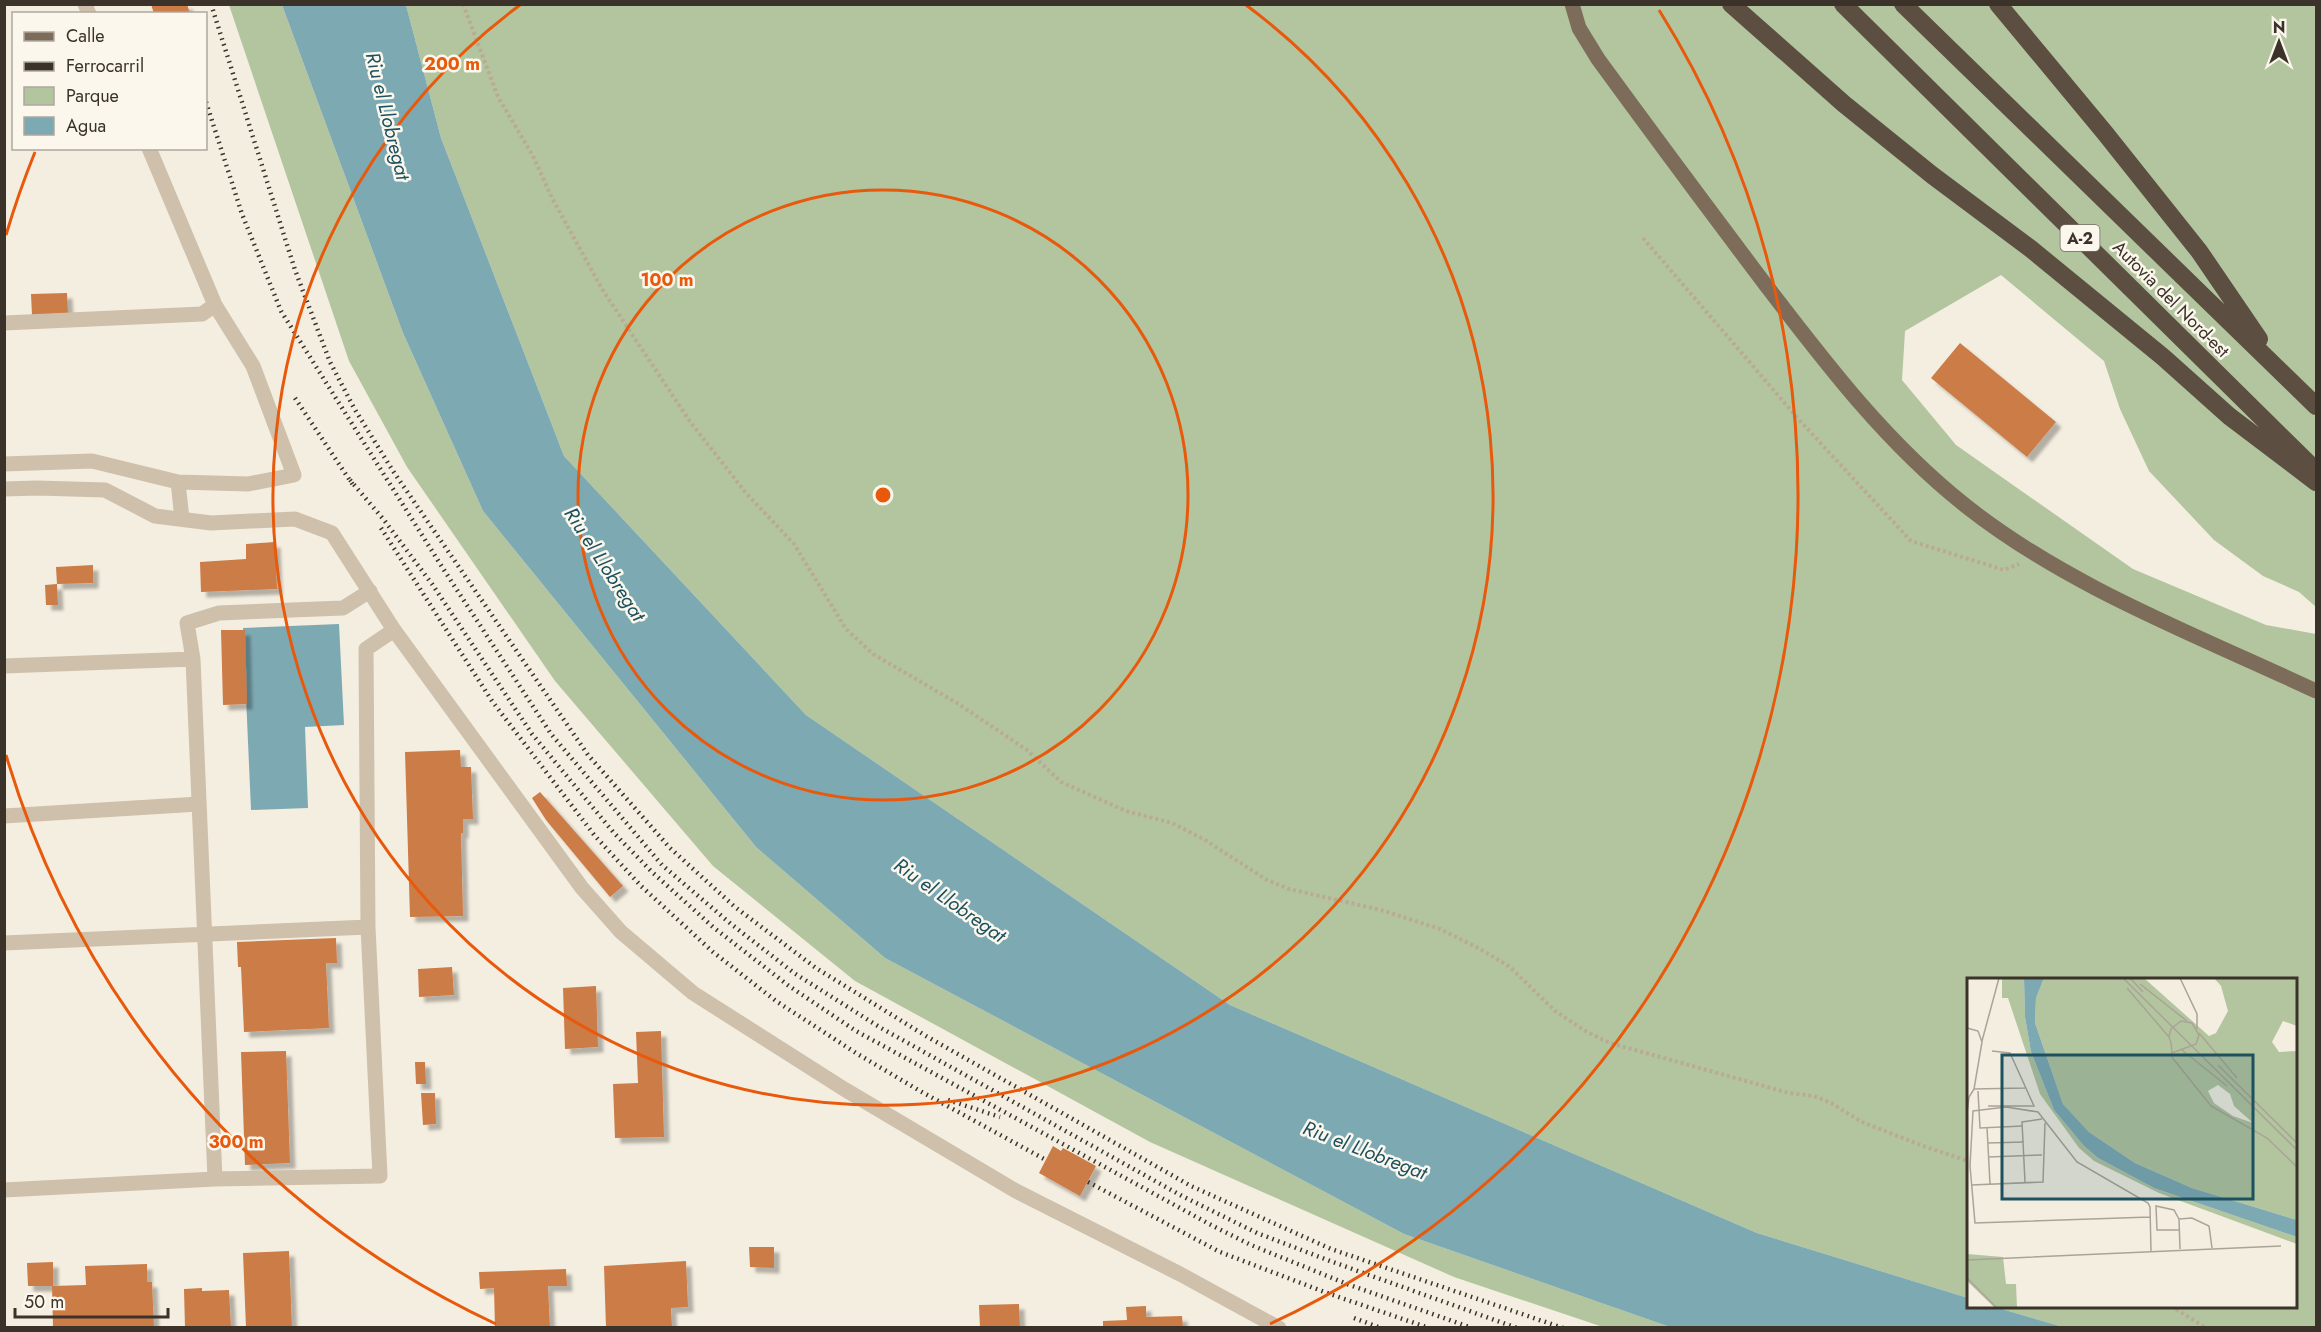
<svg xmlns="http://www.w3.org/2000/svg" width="2321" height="1332" font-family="Jost,sans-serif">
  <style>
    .green { fill: #b2c59e }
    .water { fill: #7da9b3 }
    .building { fill: #cc7b46; filter: url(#shadow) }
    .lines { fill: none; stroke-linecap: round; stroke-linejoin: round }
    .path { stroke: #baaa94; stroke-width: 4; stroke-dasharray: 3 3; stroke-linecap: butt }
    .minor { stroke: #cec0aa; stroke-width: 15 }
    .major { stroke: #7e6c5b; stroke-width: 15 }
    .highway { stroke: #5c4e41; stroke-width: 18 }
    .rail { stroke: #3b322a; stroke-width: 4.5; stroke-dasharray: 1.5 4.5; stroke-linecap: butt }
    .ring { fill: none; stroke: #e8590c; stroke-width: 3 }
    .labels { text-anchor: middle; stroke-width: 5; stroke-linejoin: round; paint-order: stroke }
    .shield { fill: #fbf7ed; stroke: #756d64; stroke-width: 1.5 }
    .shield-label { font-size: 16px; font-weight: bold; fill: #3b322a }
    .street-label { font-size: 18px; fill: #3b322a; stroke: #fbf7ed }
    .water-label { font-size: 20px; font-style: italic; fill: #1d515f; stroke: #fbf7ed }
    .inset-road { fill: none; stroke: #aaa397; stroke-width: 1.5 }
    .view { fill: #1d515f; fill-opacity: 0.15; stroke: #1d515f; stroke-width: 3 }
    .inset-edge { fill: none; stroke: #3b322a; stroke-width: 3 }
    .centre { fill: #e8590c; stroke: #fbf7ed; stroke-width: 3 }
    .ring-label { font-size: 18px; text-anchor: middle; font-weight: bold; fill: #e8590c; stroke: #fbf7ed; stroke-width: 5; stroke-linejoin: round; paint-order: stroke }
  </style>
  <defs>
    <filter id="shadow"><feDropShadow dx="5.5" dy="5.5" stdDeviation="1.5" flood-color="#0004"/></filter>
  </defs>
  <rect width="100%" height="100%" fill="#f4eee0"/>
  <path class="green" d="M229,5H282L403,333L483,511L756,847L885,958L1404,1234L1670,1327H1603L1454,1277L1150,1142L855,981L713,866L555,681L407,467L349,361Z
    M406,5H2316V607L2299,592L2263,576L2214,540L2149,471L2120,409L2104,361L2001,275L1905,331L1902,380L1956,445L2133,569L2266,625L2316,634V1327H2063L1995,1307L2296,1306V980H1968V1298L1757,1233L1230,1005L806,715L564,456L441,138Z"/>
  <path class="water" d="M282,5H406L441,138L564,456L806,715L1230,1005L1757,1233L1968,1298V1306L1995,1307L2063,1327H1670L1404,1234L885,958L756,847L483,511L403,333Z
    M339,624L344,725L305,727L308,808L251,810L243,628Z"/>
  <path class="building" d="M151,4H187L190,14H154Z
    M67,293L68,313L32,315L31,294Z
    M1960,343L2056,422L2027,457L1931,378Z
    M275,542L277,589L201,592L200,562L246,559V544Z
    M93,565V583L57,584L56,567Z
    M57,584L58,605H46L45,585Z
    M221,630H245L247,704L223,705Z
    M460,750L461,767H471L473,819H463V833H461L463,916L410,917L405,752Z
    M540,792L623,886L610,897L546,820L532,798Z
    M336,938L337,963H326L329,1028L244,1032L241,967H238L237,942Z
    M452,967L454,995L419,997L418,969Z
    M596,986L598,1047L565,1049L563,988Z
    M661,1031L664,1137L615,1138L613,1084L638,1083L636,1032Z
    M286,1051L290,1163L245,1165L241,1052Z
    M415,1062H425L426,1084H416Z
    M421,1093H435L436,1124L423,1125Z
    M1053,1146L1061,1151L1063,1148L1096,1166L1080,1196L1039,1173Z
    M749,1247H774V1268L750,1267Z
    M289,1251L292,1328H246L243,1253Z
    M686,1261L688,1307L671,1308L672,1328H606L604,1266Z
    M53,1262V1286H28L27,1263Z
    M147,1264V1282H152L154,1328H53L52,1286L86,1285L85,1266Z
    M566,1269L567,1286H548L550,1328H495L494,1288L480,1289L479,1272Z
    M202,1288V1291L229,1290L231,1328H185L184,1289Z
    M1019,1304L1020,1328H980L979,1305Z
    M1146,1306V1317L1182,1316L1183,1328H1103V1321L1127,1320L1126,1307Z"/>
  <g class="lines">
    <path class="path" d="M463,4L498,97L533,156L552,198L602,289L691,423L746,493L794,544L846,629L873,654L957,703L1027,750L1061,782L1126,811L1172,823L1205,840L1267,880L1289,889L1381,910L1440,929L1482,950L1510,967L1555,1011L1587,1032L1610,1043L1789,1093L1814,1096L1831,1103L1862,1122L1923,1146L1968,1161
      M1643,238L1801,422L1911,541L2004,570L2019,564
      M2171,1306L2206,1328"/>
    <path class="minor" d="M85,4L89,14
      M4,323L202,314L215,305
      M4,464L92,461L178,482L248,484L294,475L253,366L215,305L149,148
      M178,482L182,519
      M4,489L37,488L105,490L155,516L211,523L295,519L332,533L394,630L582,888L621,932L693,993L844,1089L1016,1191L1180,1274L1279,1328
      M4,666L193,659
      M4,816L199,804
      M4,943L368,927
      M215,1179L193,659L187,623L219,613L343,608L370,591
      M4,1190L215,1179L380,1176L368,927L366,649L394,630"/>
    <path class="major" d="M1572,4L1579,28L1598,59C1652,133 1707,207 1762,280C1824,361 1885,442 1966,506C2070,588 2197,635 2316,691"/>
    <path class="highway" d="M1731,4L1844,104L1932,175L2031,249L2163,357L2229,416L2316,482
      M1843,4L2310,465
      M1903,4L2316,406
      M1998,4L2105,133L2199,251L2259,339"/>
    <path class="rail" d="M211,4L295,270L330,362L354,408L393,471L588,755L670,848L735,907L816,968L926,1036L1191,1186L1331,1249L1563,1328
      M206,102L242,214L281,311L444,570L551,734L662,865L731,924L794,973L881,1028L1182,1196L1257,1233L1330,1261L1517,1328
      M295,398L353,485
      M350,480L384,520L432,584L532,734L614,833L652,872L713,927L789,986L856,1031L1213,1226L1251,1245L1347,1284L1472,1328
      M381,528L492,701L595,836L641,886L713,952L776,1001L856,1053L920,1091L1046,1160
      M948,1100L1000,1117
      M1088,1182L1220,1252L1327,1293L1429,1328
      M1354,1318L1381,1328"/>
  </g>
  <g class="ring">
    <circle cx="883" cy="495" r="305"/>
    <path d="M1246 5A610 610 0 1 1 520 5"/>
    <path d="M496 1324A915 915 0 0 1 6 755M6 235A915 915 0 0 1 35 152M1659 10A915 915 0 0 1 1270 1324"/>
  </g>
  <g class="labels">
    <rect class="shield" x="2060.5" y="225" width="39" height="26" rx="4.5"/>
    <g class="shield-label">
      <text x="2080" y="244">A-2</text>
    </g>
    <g class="street-label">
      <text transform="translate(2171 299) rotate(45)" y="6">Autovia del Nord-est</text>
    </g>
    <g class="water-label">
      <text transform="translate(388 116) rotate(76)" y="7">Riu el Llobregat</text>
      <text transform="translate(605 564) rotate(57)" y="7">Riu el Llobregat</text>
      <text transform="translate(950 900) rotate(35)" y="7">Riu el Llobregat</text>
      <text transform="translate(1365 1150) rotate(21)" y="7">Riu el Llobregat</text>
    </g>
  </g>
  <g transform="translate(1967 978)">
    <rect width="330" height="330" fill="#f4eee0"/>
    <path d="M35,0H57L58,39L64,74L87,132L117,168L131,180L187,210L330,259V266L192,215L127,183L112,170L73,116L41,20H35ZM77,0H177L242,58L249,55L261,33L254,8L247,0H330V48L316,43L305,64L312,74L330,73V242L225,210L168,185L122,154L96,126L68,45L69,20ZM251,107L263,116L267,128L286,145L266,138L247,125L241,113ZM0,276L36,279L39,306H49L50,330H28L0,303Z" fill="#b2c59e" fill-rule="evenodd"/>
    <path d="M57,0H77L69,20L68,45L96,126L122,154L168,185L225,210L330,242V259L187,210L131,180L117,168L87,132L64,74L58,39Z" fill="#7da9b3"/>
    <path class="inset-road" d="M156,0L330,172M163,0L176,14M213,0L230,36V51M173,6L220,43M160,10L202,59M0,50L11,53L15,64L7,111L58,110M232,55L270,100M15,63L32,0M215,72L260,108M205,75L229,66L232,57L225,45L214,43L204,51L202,59L204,65L205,75V79L208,83L244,128L300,160L330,189M251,87L330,165M11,113L13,150L56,148M21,128H67L43,75L25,73M0,134L2,119L7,111M20,149L23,206M21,165L57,164M21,179L75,177M58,204L55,144L75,141M4,207L76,204L78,145M183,239L8,245L3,188L6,133L39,129L71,134L110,184L181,225L183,229L184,273M212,241L213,271M212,252H190L189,228L207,232L212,241L225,240L242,248L245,270M0,282L314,268M0,300L30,330"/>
    <path class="view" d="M35,77H286V221H35Z"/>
    <rect width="330" height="330" class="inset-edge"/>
  </g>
  <circle cx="883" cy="495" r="9" class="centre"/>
  <g class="ring-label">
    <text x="452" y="70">200 m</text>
    <text x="667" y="286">100 m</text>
    <text x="236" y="1148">300 m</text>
  </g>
  <rect width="2321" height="1332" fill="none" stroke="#3b322a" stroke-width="12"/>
  <rect x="12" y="12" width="195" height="138" fill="#fbf7ed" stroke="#aea89f" stroke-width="1.5"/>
  <rect x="24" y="32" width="30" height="9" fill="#7e6c5b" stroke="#aea89f" stroke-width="1.5"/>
  <text x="66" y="42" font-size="18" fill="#3b322a">Calle</text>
  <rect x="24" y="62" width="30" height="9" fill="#3b322a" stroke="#aea89f" stroke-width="1.5"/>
  <text x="66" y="72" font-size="18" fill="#3b322a">Ferrocarril</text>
  <rect x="24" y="87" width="30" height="18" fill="#b2c59e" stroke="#aea89f" stroke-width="1.5"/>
  <text x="66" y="102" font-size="18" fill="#3b322a">Parque</text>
  <rect x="24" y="117" width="30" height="18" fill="#7da9b3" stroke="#aea89f" stroke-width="1.5"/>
  <text x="66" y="132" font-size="18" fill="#3b322a">Agua</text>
  <g transform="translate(2279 42)" stroke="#fbf7ed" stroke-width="4.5" paint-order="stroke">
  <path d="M0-4.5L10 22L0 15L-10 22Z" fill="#3b322a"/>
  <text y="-9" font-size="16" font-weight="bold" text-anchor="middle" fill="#3b322a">N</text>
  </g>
  <path d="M15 1308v9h153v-9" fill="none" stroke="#3b322a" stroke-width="3"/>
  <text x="24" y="1308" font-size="18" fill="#3b322a" stroke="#fbf7ed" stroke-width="4.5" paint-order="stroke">50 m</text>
</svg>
